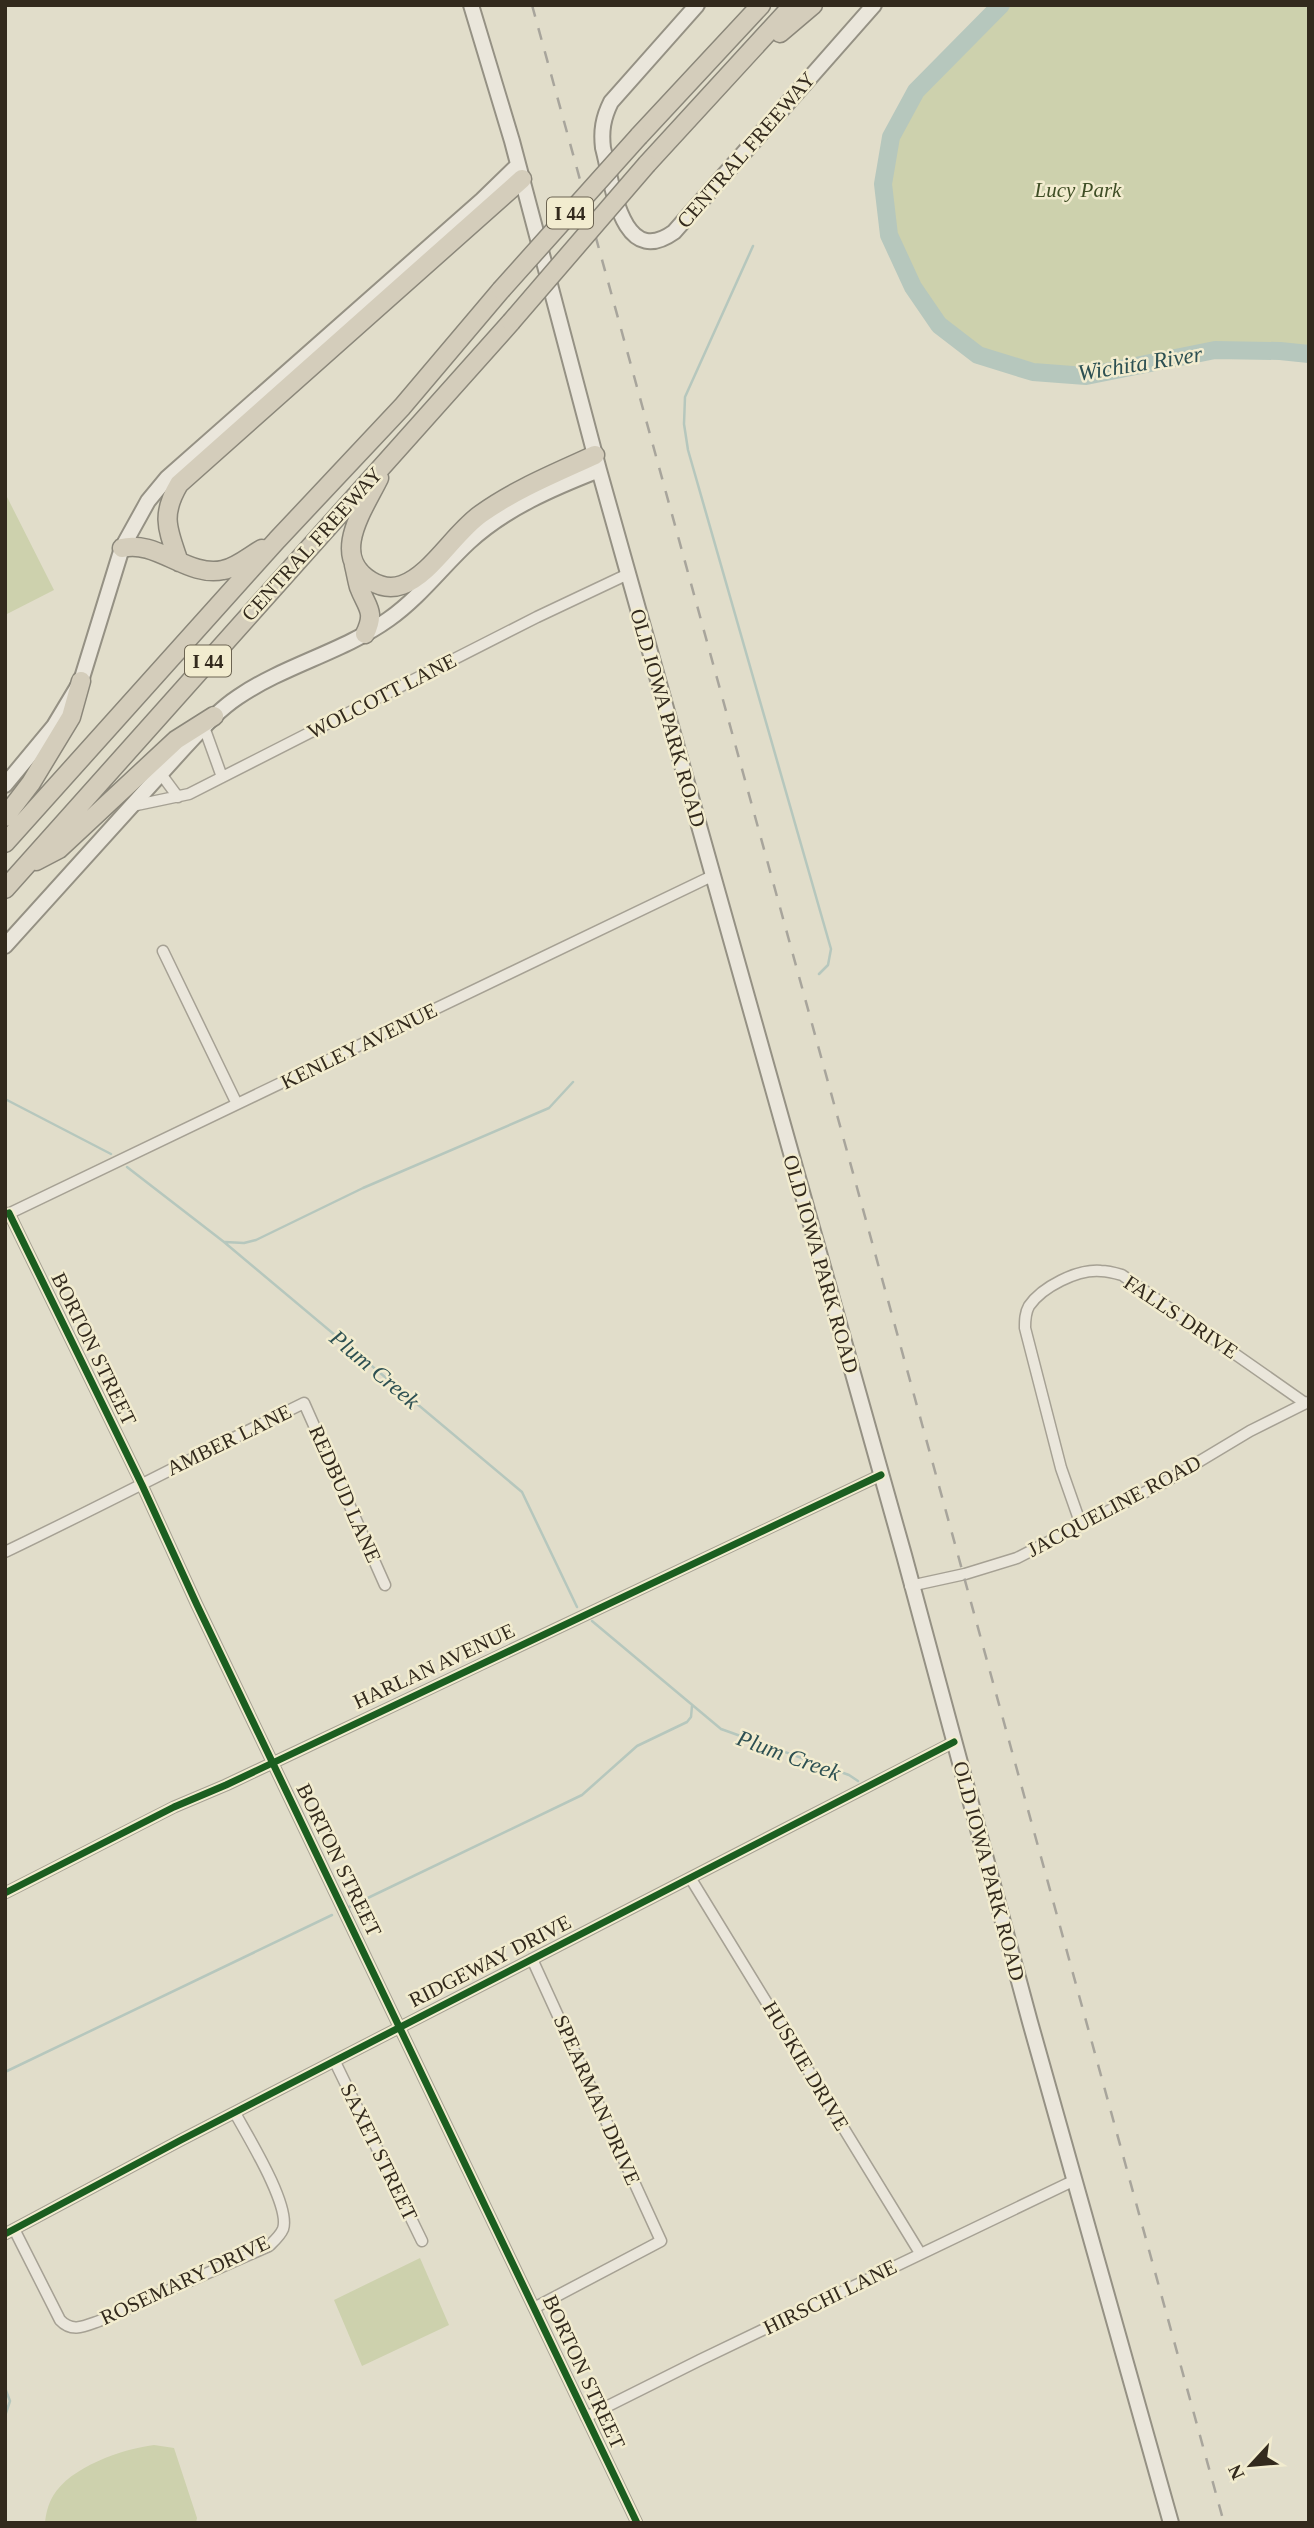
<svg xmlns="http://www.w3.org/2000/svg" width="1314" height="2528" font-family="Georgia,serif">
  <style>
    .green { fill: #cdd1ad }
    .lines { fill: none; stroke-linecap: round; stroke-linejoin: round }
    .stream { stroke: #b6c7bd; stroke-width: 2.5 }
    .river { stroke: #b6c7bd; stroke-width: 18 }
    .minor-casing { stroke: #a6a194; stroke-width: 13 }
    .secondary-casing { stroke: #959184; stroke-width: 18 }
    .motorway-casing { stroke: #8b877a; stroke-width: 21 }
    .minor { stroke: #eae6db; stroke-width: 10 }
    .secondary { stroke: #eae6db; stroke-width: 14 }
    .motorway { stroke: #d4cdbb; stroke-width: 18 }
    .rail { stroke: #a8a59c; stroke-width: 2.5; stroke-dasharray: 12 12; stroke-linecap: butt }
    .motorway-bridge-casing { stroke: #8b877a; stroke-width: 21; stroke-linecap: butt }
    .motorway-bridge { stroke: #d4cdbb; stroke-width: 18 }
    .cycleway-casing { stroke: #f2eccf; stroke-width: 11 }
    .cycleway { stroke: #1b5e20; stroke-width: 7 }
    .labels { text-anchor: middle; stroke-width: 5; stroke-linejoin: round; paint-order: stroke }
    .shield { fill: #f2eccf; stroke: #6c6452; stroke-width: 2 }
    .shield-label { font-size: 19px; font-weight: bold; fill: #332a1d }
    .street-label { font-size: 21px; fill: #332a1d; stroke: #f2eccf }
    .park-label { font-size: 21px; font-style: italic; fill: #3f4e25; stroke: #f2eccf }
    .water-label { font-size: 23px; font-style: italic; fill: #2d5052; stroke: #f2eccf }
  </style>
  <rect width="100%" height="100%" fill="#e1ddca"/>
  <path class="green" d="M1001,5H1309V354L1280,351L1215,350L1086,376L1033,372L978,355L939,325L913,287L889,235L883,184L891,137L916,91Z
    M5,493L54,590L5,615Z
    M420,2258L449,2325L362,2366L334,2300Z
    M154,2445L174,2448L197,2518L196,2523H45C46,2513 48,2505 53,2496C70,2467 122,2449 154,2445Z"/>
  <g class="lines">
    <path class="stream" d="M753,246L685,397L684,424L688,450L831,949L828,965L819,974
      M5,1099L111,1154
      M127,1167L224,1242L522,1492L577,1607
      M225,1242L244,1243L256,1240L363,1188L549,1108L573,1082
      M592,1621L721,1729L849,1775L858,1781
      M349,1907L582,1795L637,1746L687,1722L691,1717L692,1706
      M5,2072L332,1915
      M5,2388L10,2401L5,2416"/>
    <path class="river" d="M1001,5L916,91L891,137L883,184L889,235L913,287L939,325L978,355L1033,372L1086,376L1215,350L1280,351L1309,354"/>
    <g class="minor-casing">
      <path id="minor" d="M204,727L222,777
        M161,774L178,797
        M132,806L189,794L537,617L628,574
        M163,951L237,1104
        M9,1213L142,1485L197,1605L637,2523
        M6,1215L712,876
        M1081,1525L1061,1468L1025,1328C1025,1320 1025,1313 1029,1306C1042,1287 1077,1269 1101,1271C1108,1271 1115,1273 1122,1275L1305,1403
        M5,1552C105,1504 204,1452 304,1403L385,1585
        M910,1586L965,1574L1017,1558L1165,1482L1250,1431L1308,1402
        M691,1879L920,2253
        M5,1893L174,1807L226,1785L881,1475
        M532,1959L661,2241L534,2308
        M335,2062L422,2241
        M14,2229L60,2320C72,2333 85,2326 99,2321L269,2246C274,2241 280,2236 283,2229C291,2206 247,2135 235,2113
        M5,2234L181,2140L954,1742
        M586,2417L700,2360L1075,2180"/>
    </g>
    <g class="secondary-casing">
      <path id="secondary" d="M471,5L512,141L599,470L904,1555L1030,2022L1171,2523
        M697,5L611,102C603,118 601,131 603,148C612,181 621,270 674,232L874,5
        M5,785L54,726L81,681L122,548L148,501L167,478L482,200L518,165
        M5,946L184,748C201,730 217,711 238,697C285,665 343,652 389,619C420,597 442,567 469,542C506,508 553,488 599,470"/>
    </g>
    <g class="motorway-casing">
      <path id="motorway" d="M780,33L813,5
        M639,136L761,5
        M647,164L793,5
        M379,478C364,509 329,556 371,581C381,587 391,589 402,585C431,575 454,533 481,514C516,489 556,473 595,455
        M122,548C156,539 188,578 223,570C236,568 251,555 262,549
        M179,562C168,530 160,516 179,484L522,179
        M354,565C356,573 357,580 359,587C367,608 376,611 365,634
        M5,817L31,783L71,717L81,681
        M5,843L277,540L402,407L501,290
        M36,861L59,849L176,740L214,716
        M5,889L511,322"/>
    </g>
    <use href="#minor" class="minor"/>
    <use href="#secondary" class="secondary"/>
    <use href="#motorway" class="motorway"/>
    <path class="rail" d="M532,5L1224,2523"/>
    <g class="motorway-bridge-casing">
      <path id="motorway-bridge" d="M501,290L639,136
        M511,322L647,164"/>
    </g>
    <use href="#motorway-bridge" class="motorway-bridge"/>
    <g class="cycleway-casing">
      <path id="cycleway" d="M9,1213L142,1485L197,1605L637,2523
        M5,1893L174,1807L226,1785L881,1475
        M5,2234L181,2140L954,1742"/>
    </g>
    <use href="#cycleway" class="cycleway"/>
  </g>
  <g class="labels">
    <g class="shield">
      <rect x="547" y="197.5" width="46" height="31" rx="5"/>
      <rect x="185" y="645.5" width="46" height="31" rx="5"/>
    </g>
    <g class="shield-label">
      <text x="570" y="220">I 44</text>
      <text x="208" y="668">I 44</text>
    </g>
    <g class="street-label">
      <text transform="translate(746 150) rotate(-49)" y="7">CENTRAL FREEWAY</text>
      <text transform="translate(312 544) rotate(-48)" y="7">CENTRAL FREEWAY</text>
      <text transform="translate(382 696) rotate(-27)" y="7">WOLCOTT LANE</text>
      <text transform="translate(668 718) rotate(74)" y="7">OLD IOWA PARK ROAD</text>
      <text transform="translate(359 1046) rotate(-26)" y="7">KENLEY AVENUE</text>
      <text transform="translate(821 1264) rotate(74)" y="7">OLD IOWA PARK ROAD</text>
      <text transform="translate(1181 1317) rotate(34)" y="7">FALLS DRIVE</text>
      <text transform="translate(94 1349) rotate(64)" y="7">BORTON STREET</text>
      <text transform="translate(229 1440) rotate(-26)" y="7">AMBER LANE</text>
      <text transform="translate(345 1494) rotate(66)" y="7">REDBUD LANE</text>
      <text transform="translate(1114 1506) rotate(-28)" y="7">JACQUELINE ROAD</text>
      <text transform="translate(434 1666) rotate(-25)" y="7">HARLAN AVENUE</text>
      <text transform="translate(339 1860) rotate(64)" y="7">BORTON STREET</text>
      <text transform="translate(989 1871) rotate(75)" y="7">OLD IOWA PARK ROAD</text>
      <text transform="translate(490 1961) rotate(-27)" y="7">RIDGEWAY DRIVE</text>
      <text transform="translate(806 2066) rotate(59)" y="7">HUSKIE DRIVE</text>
      <text transform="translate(597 2100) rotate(66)" y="7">SPEARMAN DRIVE</text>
      <text transform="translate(379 2152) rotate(64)" y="7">SAXET STREET</text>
      <text transform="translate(185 2280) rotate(-25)" y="7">ROSEMARY DRIVE</text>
      <text transform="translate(830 2297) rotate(-26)" y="7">HIRSCHI LANE</text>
      <text transform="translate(584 2372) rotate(65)" y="7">BORTON STREET</text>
    </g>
    <g class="park-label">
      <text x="1078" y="197">Lucy Park</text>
    </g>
    <g class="water-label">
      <text transform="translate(1140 363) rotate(-9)" y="8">Wichita River</text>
      <text transform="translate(375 1369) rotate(40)" y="8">Plum Creek</text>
      <text transform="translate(789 1755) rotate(20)" y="8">Plum Creek</text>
    </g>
  </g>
  <rect width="1314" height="2528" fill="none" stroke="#332a1d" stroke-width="14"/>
  <g transform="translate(1251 2465) rotate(244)" stroke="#f2eccf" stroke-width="5" paint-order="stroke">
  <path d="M0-5L12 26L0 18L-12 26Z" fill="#332a1d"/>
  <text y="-10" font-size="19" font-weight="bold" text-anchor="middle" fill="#332a1d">N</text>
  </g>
</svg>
